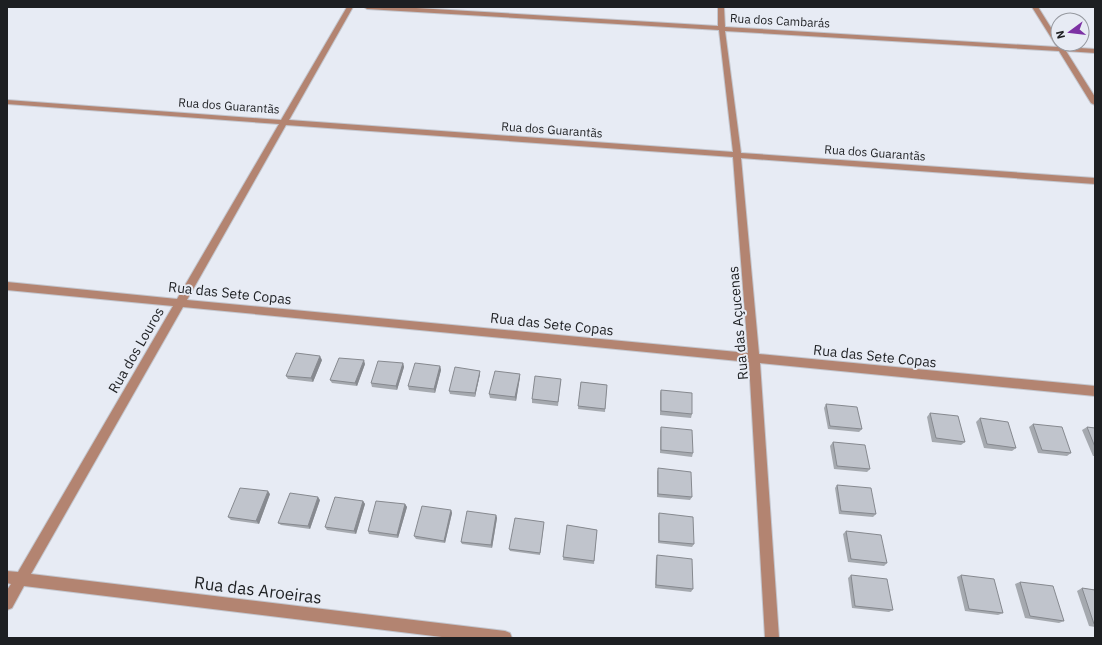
<svg xmlns="http://www.w3.org/2000/svg" width="1102" height="645" font-family="'IBM Plex Sans',sans-serif">
  <style>
    .lines { fill: none; stroke-linecap: round; stroke-linejoin: round }
    .street-casing { stroke: #c3c6ce; stroke-width: 2 }
    .street { fill: #b38471; fill-rule: evenodd }
    .wall { fill: #a5a9af }
    .shaded-wall { fill: #86898f }
    .building { fill: #c0c4cc; stroke: #86898f }
    .labels { text-anchor: middle; stroke-width: 4; stroke-linejoin: round; paint-order: stroke }
    .far-street-label { font-size: 12px; fill: #1d1f22; stroke: #e7ebf4 }
    .street-label { font-size: 14px; fill: #1d1f22; stroke: #e7ebf4 }
    .near-street-label { font-size: 17px; fill: #1d1f22; stroke: #e7ebf4 }
  </style>
  <rect width="100%" height="100%" fill="#e7ebf4"/>
  <g class="lines">
    <g class="street-casing">
      <path id="street" d="M347,7H353L289,120L733,152L719,30L367,9L364,7H399L718,26V7H724L725,27L1057,47L1032,7H1038L1058,39V44H1062L1064,47L1095,49V53L1066,51L1095,97V105L1091,103L1059,51L725,31L741,153L1095,178V184L741,158L759,354L1095,386V396L760,363L779,638H765L749,362L183,307L31,574L505,631L510,633L512,638H450L24,586L12,608L7,610V590L11,584L7,583V571L18,572L173,306L7,290V282L177,299L279,124L7,104V100L281,120ZM286,125L733,157L748,353L187,300Z"/>
    </g>
    <use href="#street" class="street"/>
  </g>
  <path class="wall" d="M322,360L313,382L288,379L286,376Z
    M403,363L404,367L397,390L372,387L371,383Z
    M365,364L357,386L332,383L330,380Z
    M440,366L441,370L435,393L409,390L408,386Z
    M480,374L475,397L450,394L449,391Z
    M520,374V377L516,401L490,398L489,394Z
    M561,379L558,406L532,403V399Z
    M581,382L607,385L605,412L578,409Z
    M661,390L692,414L691,418L660,415V393Z
    M826,404L862,429L859,432L828,429L824,408Z
    M930,413L965,442L961,445L932,442L927,417Z
    M980,418L1016,448L1012,451L984,448L976,422Z
    M1033,424L1071,453L1067,456L1038,453L1029,427Z
    M661,427L693,453L692,457L660,453V431Z
    M1087,427L1095,428V456H1093L1082,430Z
    M833,442L870,469L867,472L834,469L830,446Z
    M658,468L692,497L690,500L657,497V472Z
    M837,485L876,514L873,517L839,514L835,488Z
    M270,494L259,524L231,520L228,517Z
    M320,500L310,529L281,525L278,523Z
    M363,501L365,504L356,534L327,530L325,527Z
    M405,504L407,507L398,538L369,534L368,531Z
    M451,510L452,513L445,543L416,539L414,536Z
    M659,513L694,544L692,547L658,543V516Z
    M496,515L497,518L492,548L462,544L461,542Z
    M544,524L540,555L510,551L509,549Z
    M567,525L597,530L594,564L563,560Z
    M846,531L887,563L884,566L848,562L843,534Z
    M657,555L693,589L691,592L655,588L656,558Z
    M851,575L893,610L889,612L852,608L848,578Z
    M961,575L1003,613L998,615L965,611L957,577Z
    M1020,582L1064,621L1059,623L1025,618L1015,584Z
    M1082,588L1095,590V627L1089,626L1077,591Z"/>
  <path class="shaded-wall" d="M320,356L322,360L313,382L311,378Z
    M364,360L365,364L357,386L355,383Z
    M403,363L404,367L397,390L396,386Z
    M440,366L441,370L435,393L434,389Z
    M480,371V374L475,397V393Z
    M520,374V377L516,401L515,397Z
    M268,491L270,494L259,524L256,521Z
    M318,497L320,500L310,529L308,526Z
    M363,501L365,504L356,534L354,531Z
    M405,504L407,507L398,538L397,535Z
    M451,510L452,513L445,543L444,541Z
    M496,515L497,518L492,548L491,545Z"/>
  <path class="building" d="M296,353L320,356L311,378L286,376Z
    M339,358L364,360L355,383L330,380Z
    M378,361L403,363L396,386L371,383Z
    M415,363L440,366L434,389L408,386Z
    M455,367L480,371L475,393L449,391Z
    M495,371L520,374L515,397L489,394Z
    M535,376L561,379L558,402L532,399Z
    M581,382L607,385L605,409L578,406Z
    M661,390L692,393V414L661,411Z
    M826,404L857,407L862,429L830,426Z
    M930,413L958,416L965,442L936,438Z
    M980,418L1008,422L1016,448L987,444Z
    M1033,424L1062,427L1071,453L1042,450Z
    M661,427L692,430L693,453L661,450Z
    M1087,427L1095,428V447Z
    M833,442L865,445L870,469L837,466Z
    M658,468L691,472L692,497L658,494Z
    M837,485L871,488L876,514L841,511Z
    M240,488L268,491L256,521L228,517Z
    M290,493L318,497L308,526L278,523Z
    M335,497L363,501L354,531L325,527Z
    M376,501L405,504L397,535L368,531Z
    M422,506L451,510L444,541L414,536Z
    M467,511L496,515L491,545L461,542Z
    M659,513L693,517L694,544L659,541Z
    M515,518L544,522L540,553L509,549Z
    M567,525L597,530L594,561L563,557Z
    M846,531L881,535L887,563L851,559Z
    M657,555L692,559L693,589L656,585Z
    M851,575L887,579L893,610L855,606Z
    M961,575L994,579L1003,613L969,609Z
    M1020,582L1053,586L1064,621L1030,616Z
    M1082,588L1095,590V624H1094Z"/>
  <g class="labels">
    <g class="far-street-label">
      <text transform="translate(780 21) rotate(3)" y="4">Rua dos Cambarás</text>
      <text transform="translate(229 106) rotate(4)" y="4">Rua dos Guarantãs</text>
      <text transform="translate(552 130) rotate(4)" y="4">Rua dos Guarantãs</text>
      <text transform="translate(875 153) rotate(4)" y="4">Rua dos Guarantãs</text>
    </g>
    <g class="street-label">
      <text transform="translate(230 293) rotate(6)" y="5">Rua das Sete Copas</text>
      <text transform="translate(738 323) rotate(-95)" y="5">Rua das Açucenas</text>
      <text transform="translate(552 324) rotate(6)" y="5">Rua das Sete Copas</text>
      <text transform="translate(136 350) rotate(-60)" y="5">Rua dos Louros</text>
      <text transform="translate(875 356) rotate(6)" y="5">Rua das Sete Copas</text>
    </g>
    <g class="near-street-label">
      <text transform="translate(258 590) rotate(7)" y="6">Rua das Aroeiras</text>
    </g>
  </g>
  <rect width="1102" height="645" fill="none" stroke="#1d1f22" stroke-width="16"/>
  <g transform="translate(1070 32) rotate(255)"><circle r="19" fill="#e7ebf4" stroke="#9699a0"/>
  <path d="M0-3L7 15L0 10L-7 15Z" fill="#7c32a4"/>
  <text y="-6" font-size="11" font-weight="bold" text-anchor="middle" fill="#1d1f22">N</text>
  </g>
</svg>
